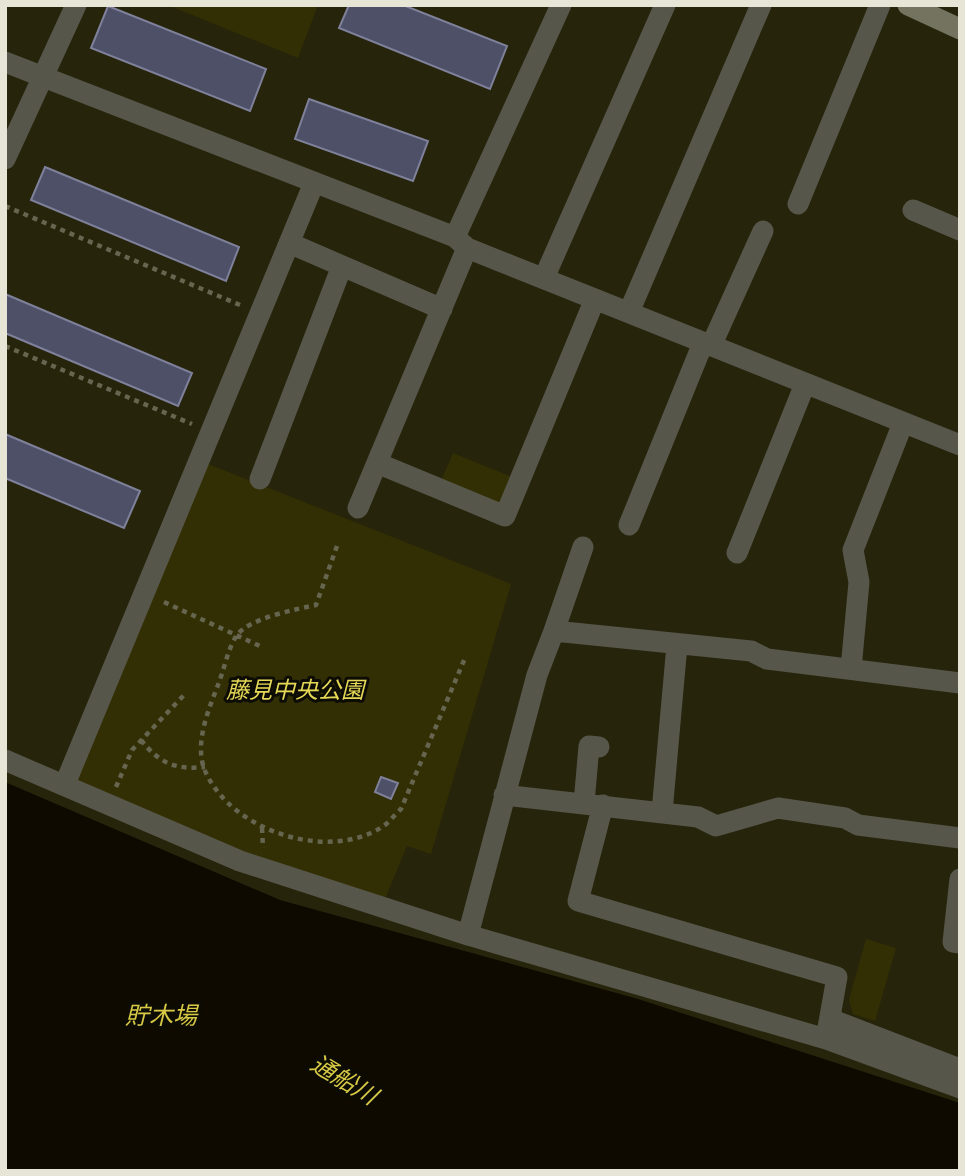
<svg xmlns="http://www.w3.org/2000/svg" width="965" height="1176" font-family="'Times New Roman','Noto Sans JP',serif">
  <style>
    .green { fill: #332f04 }
    .water { fill: #0e0a00 }
    .building { fill: #4e5068; stroke: #7f819b; stroke-width: 2 }
    .lines { fill: none; stroke-linecap: round; stroke-linejoin: round }
    .path { stroke: #66654f; stroke-width: 4.5; stroke-dasharray: 5 5; stroke-linecap: butt }
    .street { stroke: #57564a; stroke-width: 21 }
    .secondary { stroke: #747360; stroke-width: 21 }
    .labels { text-anchor: middle; stroke-width: 6; stroke-linejoin: round; paint-order: stroke }
    .park-label { font-size: 23px; font-style: italic; fill: #e5d857; stroke: #0d0c04 }
    .water-label { font-size: 24px; font-style: italic; fill: #d7c946; stroke: #0d0c04 }
  </style>
  <rect width="100%" height="100%" fill="#26240b"/>
  <path class="green" d="M168,5H318L298,58Z
    M453,453L512,477L501,505L441,481Z
    M198,460L511,584L431,854L407,846L382,906L65,784Z
    M866,939L896,948L875,1021L853,1014L849,1000Z"/>
  <path class="water" d="M5,782L280,900L638,999L960,1103V1171H5Z"/>
  <path class="building" d="M349,5H403L507,46L490,89L339,28Z
    M108,6L266,69L250,111L91,48Z
    M309,99L428,141L413,181L295,139Z
    M45,167L239,247L226,281L31,200Z
    M5,294L192,373L178,406L5,333Z
    M5,434L140,491L124,528L5,478Z
    M381,777L398,783L391,799L375,792Z"/>
  <g class="lines">
    <path class="path" d="M5,206L240,305
      M5,346L192,424
      M337,546L316,605C297,609 250,618 237,635C228,648 224,670 218,685C208,711 193,746 206,773C233,831 327,862 382,827C389,823 395,814 401,809L465,658
      M164,602L262,647
      M141,740C159,763 175,770 205,767
      M116,787L132,750L184,695
      M262,828L263,848"/>
    <path class="street" d="M5,62L455,237L467,248L960,445
      M5,159L76,5
      M798,204L880,5
      M913,210L960,230
      M455,237L561,5
      M289,243L442,309
      M544,278L665,5
      M629,312L761,5
      M711,346L763,231
      M377,463L505,516L595,299
      M260,479L342,266
      M358,508L467,248
      M629,525L703,343
      M737,553L805,384
      M554,631L583,547
      M851,669L859,582L853,550L903,423
      M5,760L240,861L468,935L826,1039L960,1088
      M65,784L314,183
      M504,795L698,817L716,826L778,808L845,818L858,825L960,838
      M584,803L589,746L599,747
      M603,805L578,901L837,977L826,1039
      M662,812L677,645
      M960,879L953,942L960,943
      M468,935L537,675L554,631L751,651L767,659L960,683
      M830,1019L960,1069"/>
    <path class="secondary" d="M908,5L960,29"/>
  </g>
  <g class="labels">
    <g class="park-label">
      <text x="295" y="698">藤見中央公園</text>
    </g>
    <g class="water-label">
      <text x="161" y="1024">貯木場</text>
      <text transform="translate(344 1080) rotate(31)" y="8">通船川</text>
    </g>
  </g>
  <rect width="965" height="1176" fill="none" stroke="#e6e5d6" stroke-width="14"/>
</svg>
